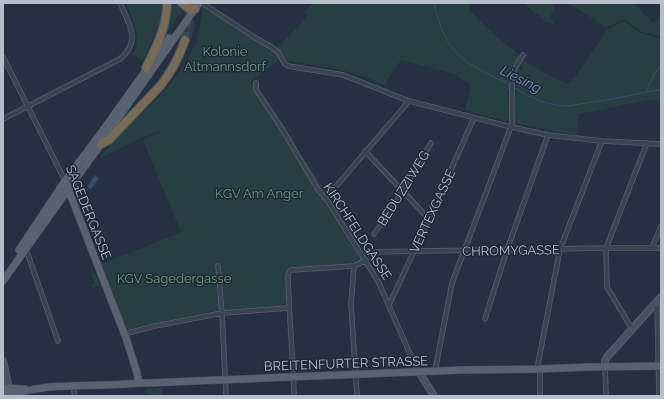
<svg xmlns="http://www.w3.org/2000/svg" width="664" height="399" font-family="Raleway,sans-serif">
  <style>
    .green { fill: #273f43 }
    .water { fill: #3a4d6b }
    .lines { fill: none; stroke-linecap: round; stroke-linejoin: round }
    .stream { stroke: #3a4d6b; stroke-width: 1 }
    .highway-tunnel { stroke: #3b4657; stroke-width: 8; stroke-dasharray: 8 4; stroke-linecap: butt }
    .street-casing { stroke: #57616f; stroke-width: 5.5 }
    .secondary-casing { stroke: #57616f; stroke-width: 8 }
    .primary-casing { stroke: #434c5b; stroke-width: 8 }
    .highway-casing { stroke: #444e5c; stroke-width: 10 }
    .street { stroke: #3a4351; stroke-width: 4 }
    .secondary { stroke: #475265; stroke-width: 6 }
    .primary { stroke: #586271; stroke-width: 7 }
    .highway { stroke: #786b56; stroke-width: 8 }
    .tram { stroke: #5b6778; stroke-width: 1 }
    .labels { text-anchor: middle; stroke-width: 3; stroke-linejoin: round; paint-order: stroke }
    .park-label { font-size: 13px; fill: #6d9d79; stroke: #1e2837 }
    .street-label { font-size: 13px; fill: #b6becc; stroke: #1e2837 }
    .water-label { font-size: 14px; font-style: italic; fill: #7d93b3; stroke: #1e2837 }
  </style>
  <rect width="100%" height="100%" fill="#253142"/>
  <path class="green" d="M126,3H163C163,19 158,29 151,43C148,49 146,55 142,61L133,54C143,37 132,20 126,3Z
    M170,3H178L183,9L165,36Z
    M314,3H469L470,8L469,10L470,11L497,37L520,55L509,77L510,78L509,90L507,91L510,119L506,121L465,110L471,85L454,74L401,60L385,83L386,86C355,70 321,66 288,61L277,48L307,17L305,11Z
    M524,3H552L554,4C555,9 552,13 549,18L553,20V25L546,22L538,14L532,11Z
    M568,3H635L634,4L642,12V13L644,14V15H645L653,23L661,16V36L642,32L625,19L606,27Z
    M203,6L216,13L275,51L280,59L250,82L359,257L353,264L351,265L288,271L286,274V302L282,305L276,307L225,310L221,265L215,268L219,310L183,317L127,330L102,264L181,232L143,140L167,128L142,138L98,159L118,137L168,88L188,59L194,46L197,42Z
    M191,18C198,23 193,33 191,41H188L179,39L178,42L177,41L176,38Z
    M625,21L640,33L661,39V99L648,100L579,114L576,135L515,123V96L519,69L522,70L523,66L521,64L524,60C538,69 552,79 568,84L576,76L607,30Z
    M307,162L318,180L319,183H320L323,187V189L326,192L322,193L304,165Z
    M92,273L95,274L100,285L93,288L92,285L95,284L91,274H89Z
    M162,388V396H149L146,391L148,389Z"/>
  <path class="water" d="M95,175L99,178L91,189L87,187Z"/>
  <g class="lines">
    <path class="stream" d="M434,3C440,32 450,53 477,68C488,75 500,79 510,85
      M513,87L528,96L543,102L555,105L568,106L612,99L651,91L661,90
      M646,91L655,73L661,66"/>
    <path class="highway-tunnel" d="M185,40L188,16"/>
    <g class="street-casing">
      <path id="street" d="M202,3L254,37L273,48L278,52L285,64L288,66L343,75L409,101L511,127L548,135L602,141L661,144
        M3,57L65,181
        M256,83V87L257,91L281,127L319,191L327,200L378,281L418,372
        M3,119L120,59C142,41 129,24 120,3
        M365,151L429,219
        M324,197L339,183L409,101
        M374,234L387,216L431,143
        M652,248L661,226
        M26,249L58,341
        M362,254L365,252L606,248H661
        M218,266L222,313L226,396
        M354,266L351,304L357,396
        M657,302L659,396
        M389,305L429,219L474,118
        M485,319L507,250L548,135
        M632,329L607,287L606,248L647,143
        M124,334L155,326L222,313L289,308
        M605,367L606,396
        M435,371L452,283L512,124C512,106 510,86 515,69C517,64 520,60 523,55
        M73,386L75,396
        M294,396C293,356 289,316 288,276L289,272L291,270L354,266L366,260
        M540,396V374L538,364L560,249L602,141"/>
    </g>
    <g class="secondary-casing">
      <path id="secondary" d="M3,361L10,393
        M605,367V361L607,357L661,297
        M419,372L434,396"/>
    </g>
    <g class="primary-casing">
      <path id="primary" d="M67,186L126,338L137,373L139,383
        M19,250L65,181L101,133L169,38
        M3,281L60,201L101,144L105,137L199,3
        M3,388L25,389
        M3,394C19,393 33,389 49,387C79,385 109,386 139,383H147L462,370L539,369L589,367L661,366"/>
    </g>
    <g class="highway-casing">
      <path id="highway" d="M182,3L188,8L195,9
        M146,68C156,47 167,27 167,3
        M101,144L109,140L161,85C172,71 179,57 185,40"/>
    </g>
    <use href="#street" class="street"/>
    <use href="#secondary" class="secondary"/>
    <use href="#primary" class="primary"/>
    <use href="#highway" class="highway"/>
    <path class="tram" d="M3,395L4,396"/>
  </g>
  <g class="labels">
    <g class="park-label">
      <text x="225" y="56">Kolonie<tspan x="225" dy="15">Altmannsdorf</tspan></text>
      <text x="259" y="198">KGV Am Anger</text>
      <text x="174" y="283">KGV Sagedergasse</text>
    </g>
    <g class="street-label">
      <text transform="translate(403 188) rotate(-58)" y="5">BEDUZZIWEG</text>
      <text transform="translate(432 211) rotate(-65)" y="5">VERTEXGASSE</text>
      <text transform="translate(89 212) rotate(68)" y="5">SAGEDERGASSE</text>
      <text transform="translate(358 231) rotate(57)" y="5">KIRCHFELDGASSE</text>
      <text transform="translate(511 250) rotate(-1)" y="5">CHROMYGASSE</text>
      <text transform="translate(346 363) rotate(-2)" y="5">BREITENFURTER STRASSE</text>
    </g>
    <g class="water-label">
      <text transform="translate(521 79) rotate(27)" y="5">Liesing</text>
    </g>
  </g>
  <rect width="664" height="399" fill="none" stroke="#b6becc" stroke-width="8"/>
</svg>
